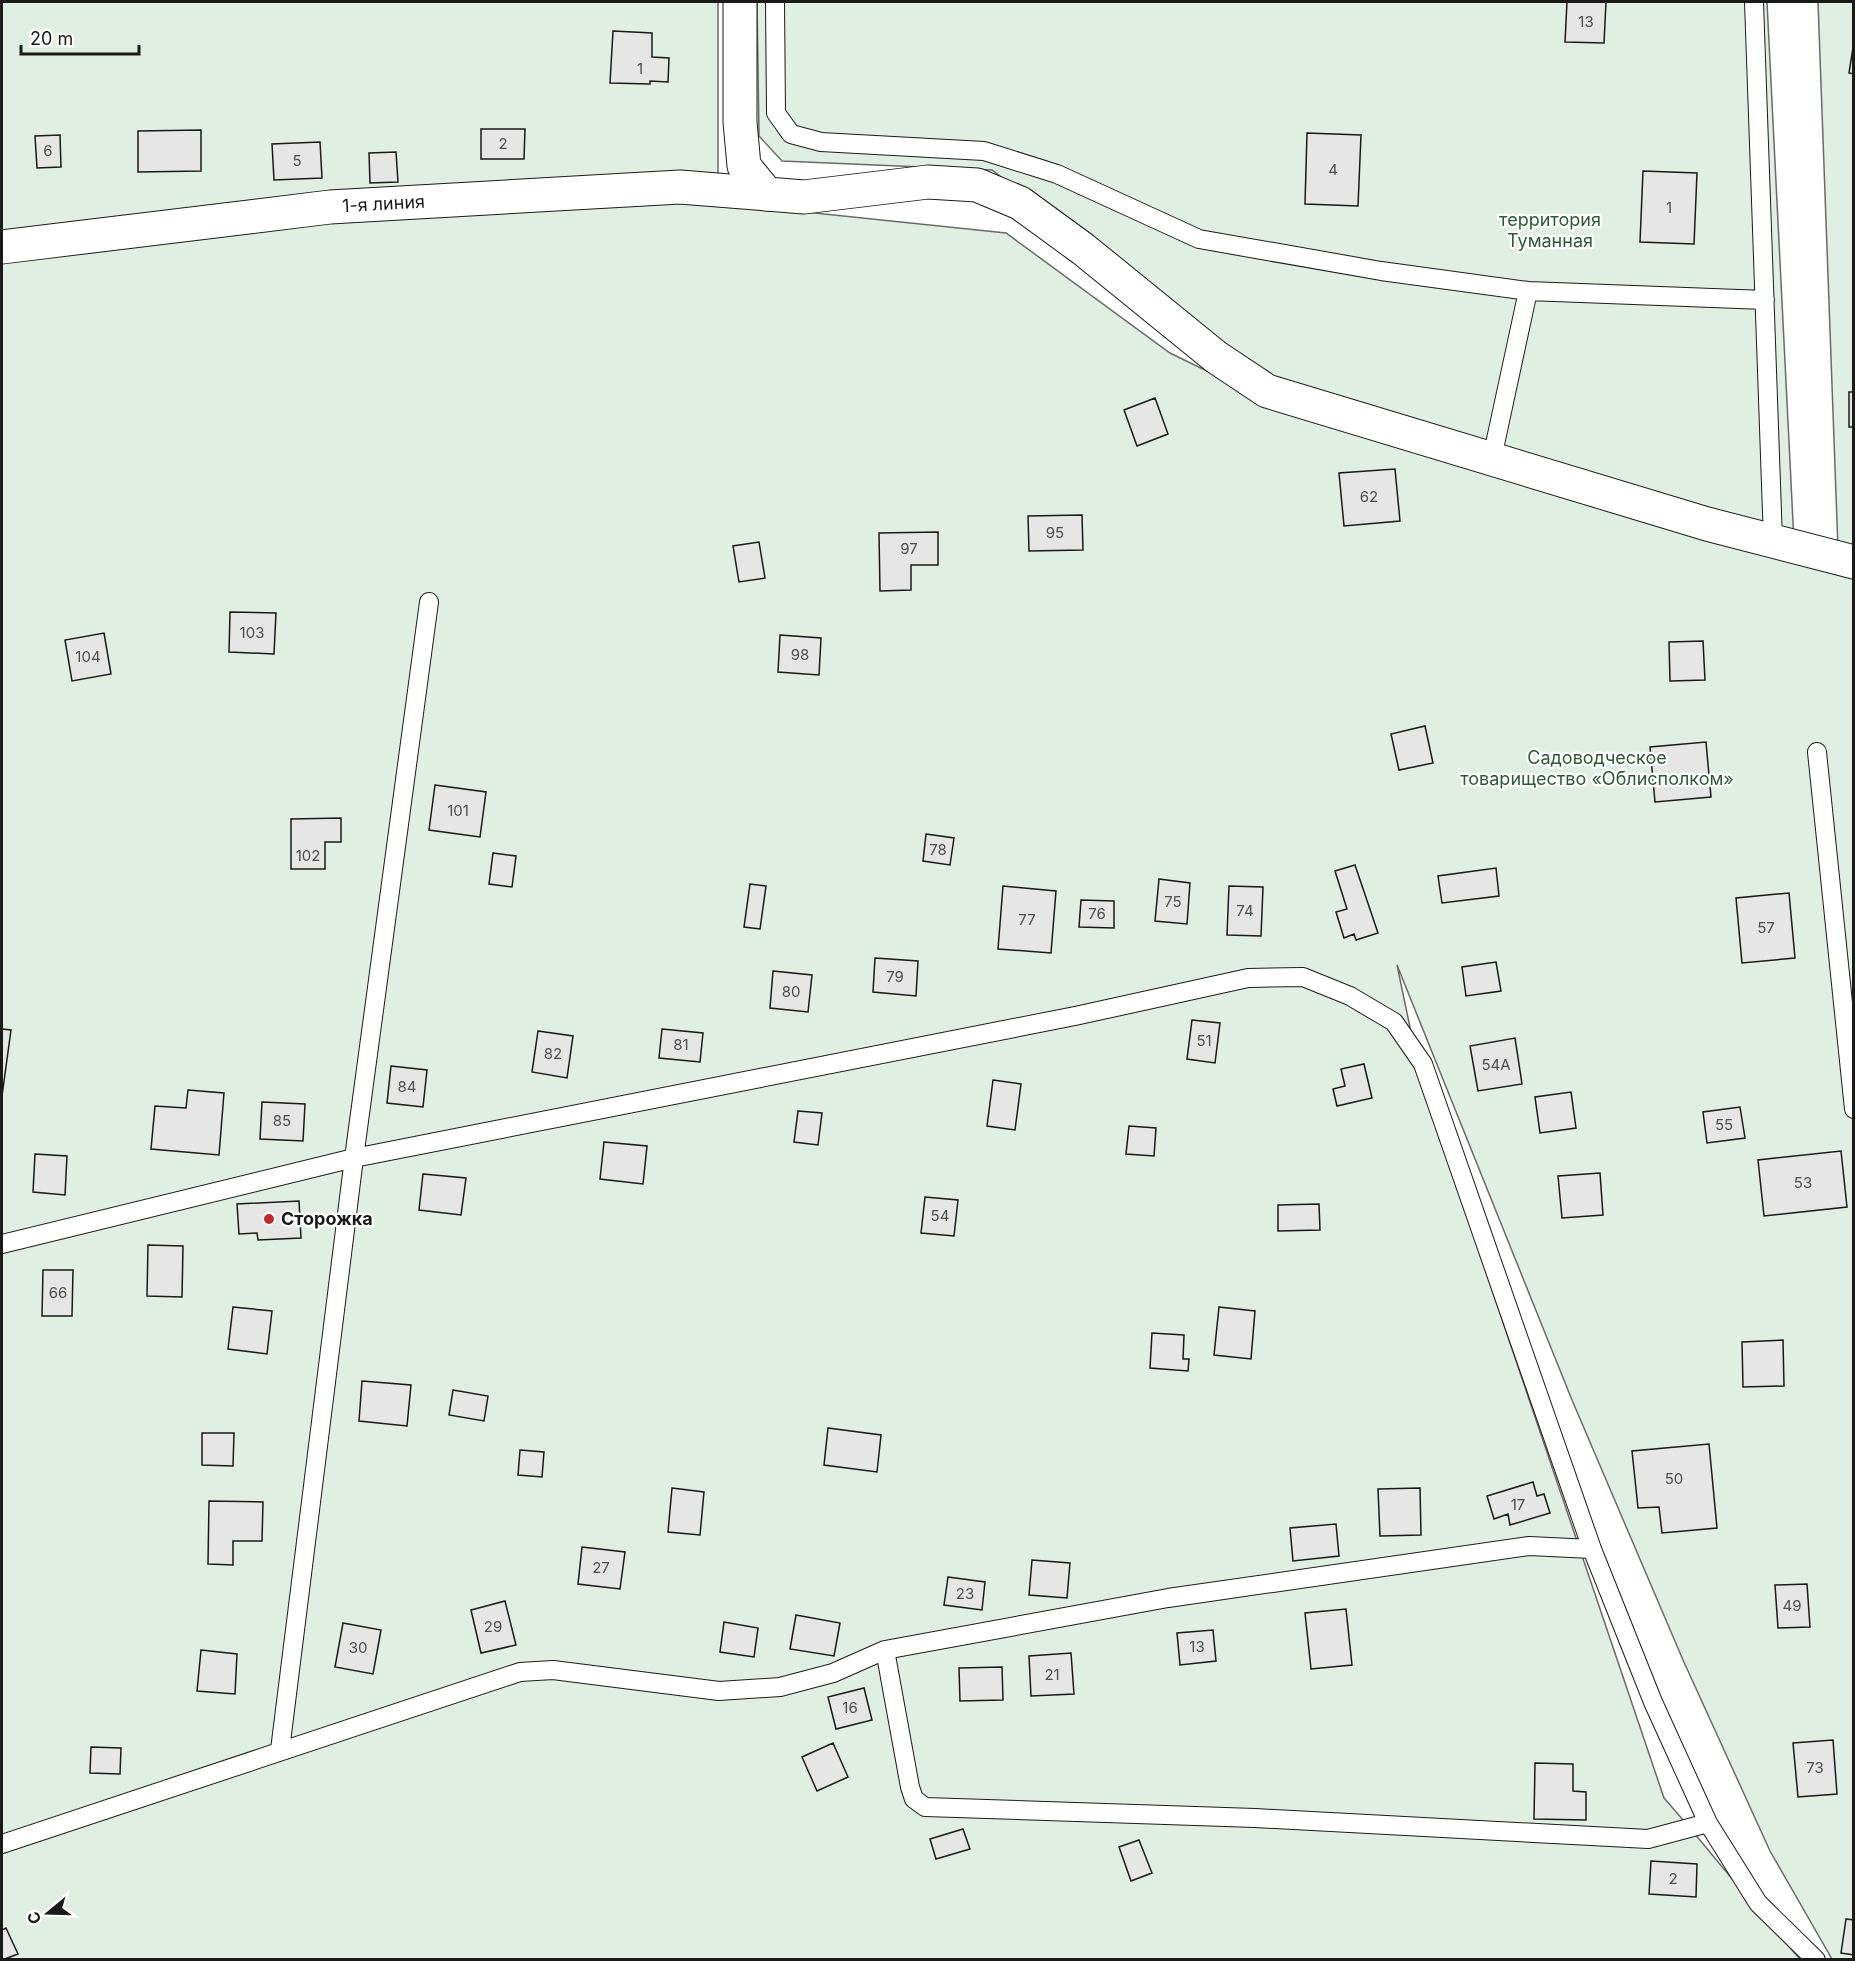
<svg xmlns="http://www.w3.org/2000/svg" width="1855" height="1961" font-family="Inter,sans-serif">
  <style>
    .green { fill: #e0efe3; stroke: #6a6a6a; stroke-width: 1.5 }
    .building { fill: #e6e6e6; stroke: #1a1a1a; stroke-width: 1.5 }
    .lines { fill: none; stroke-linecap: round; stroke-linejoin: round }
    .lane-casing { stroke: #1a1a1a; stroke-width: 20 }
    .street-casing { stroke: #1a1a1a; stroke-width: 35 }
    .lane { stroke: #fff; stroke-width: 18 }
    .street { stroke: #fff; stroke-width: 33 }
    .poi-dot { fill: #c62828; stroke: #fff; stroke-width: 2 }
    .labels { text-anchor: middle; stroke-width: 4.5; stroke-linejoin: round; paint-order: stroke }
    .number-label { font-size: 15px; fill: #4d4d4d }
    .street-label { font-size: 18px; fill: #1a1a1a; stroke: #fff }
    .park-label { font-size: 18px; fill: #2b5a34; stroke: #fff }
    .poi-label { font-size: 18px; font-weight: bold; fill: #1a1a1a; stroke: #fff; text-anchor: start }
  </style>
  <rect width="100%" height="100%" fill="#fff"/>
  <path class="green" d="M2,2H718V203L1006,233L1170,353L1293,413L1853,574V1959H1832L1770,1851L1683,1660L1572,1400L1397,965L1421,1080L1664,1798C1711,1851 1753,1907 1800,1959L2,1960Z
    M757,2H1767L1794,542L1291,390L1186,318L992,170L782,161L759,136Z
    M1818,2H1853V553L1838,549Z"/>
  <path class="building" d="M1567,2H1606L1604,43L1565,42Z
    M613,31L652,33V57L669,58L668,82L650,81V84L610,83Z
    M1854,41V74L1849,73Z
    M481,129H525L524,159H481Z
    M201,130V171L138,172V131Z
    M1307,133L1361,135L1358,206L1305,204Z
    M60,135L61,167L37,168L35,136Z
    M320,142L322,178L274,180L272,144Z
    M396,152L398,182L370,183L369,153Z
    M1643,171L1697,173L1694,244L1640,242Z
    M1849,392H1854V427H1849Z
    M1155,398L1168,434L1137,446L1124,410Z
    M1395,469L1400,521L1344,526L1339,473Z
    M1082,515L1083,550L1029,551L1028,516Z
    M938,532V565H911V590L880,591L879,533Z
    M759,542L765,578L739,582L733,546Z
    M230,612L276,613L274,654L229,652Z
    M104,633L111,674L72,681L65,640Z
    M780,635L821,638L819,675L778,672Z
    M1703,641L1705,680L1670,681L1669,642Z
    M1425,726L1433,763L1399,770L1391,734Z
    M1706,742L1711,797L1655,802L1650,747Z
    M435,785L486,792L480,837L429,830Z
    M341,818V842H325V869H291V819Z
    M926,834L954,838L950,865L923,861Z
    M493,853L516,856L512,887L489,884Z
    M1355,865L1378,933L1356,940L1354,934L1344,938L1336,912L1347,909L1335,871Z
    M1496,868L1499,896L1442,903L1438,876Z
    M1159,879L1190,883L1187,924L1155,921Z
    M750,884L766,886L760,929L744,927Z
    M1003,886L1056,891L1051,953L998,949Z
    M1229,886L1263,887L1261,936L1227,935Z
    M1789,893L1795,958L1742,963L1736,898Z
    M1081,900L1114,901V928L1079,927Z
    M875,958L918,961L916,996L873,992Z
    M1496,962L1501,991L1466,996L1462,967Z
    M773,971L812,975L808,1012L770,1008Z
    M1192,1020L1220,1023L1215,1063L1187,1059Z
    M2,1029L11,1030L2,1096Z
    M662,1029L703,1033L700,1062L659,1058Z
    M538,1031L573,1036L567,1078L532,1072Z
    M1515,1038L1522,1084L1478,1091L1470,1046Z
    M1364,1064L1372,1098L1337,1106L1333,1089L1345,1086L1341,1069Z
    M391,1066L427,1070L423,1107L387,1103Z
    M993,1080L1021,1084L1015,1130L987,1126Z
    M188,1090L224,1093L219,1155L151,1149L155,1106L186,1108Z
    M1571,1092L1576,1128L1540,1133L1535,1097Z
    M262,1102L305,1104L303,1141L260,1139Z
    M1740,1107L1745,1138L1707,1143L1703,1112Z
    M798,1111L822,1113L818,1145L794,1142Z
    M1129,1126L1156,1128L1154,1156L1126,1154Z
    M604,1142L647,1146L643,1184L600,1179Z
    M1841,1151L1847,1207L1764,1216L1758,1160Z
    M35,1154L67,1156L65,1195L33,1192Z
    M1600,1173L1603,1215L1562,1218L1558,1176Z
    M423,1174L466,1178L461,1215L419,1210Z
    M925,1197L958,1200L954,1236L921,1233Z
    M299,1201L301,1238L258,1240L257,1233L239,1234L237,1204Z
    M1319,1204L1320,1230L1278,1231V1205Z
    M148,1245L183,1246L182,1297L147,1296Z
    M43,1270H73L72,1316H42Z
    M233,1307L272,1311L267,1354L228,1349Z
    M1219,1307L1255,1311L1251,1359L1214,1355Z
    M1152,1333L1184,1335L1183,1359H1189L1188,1371L1150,1368Z
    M1783,1340L1784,1386L1743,1387L1742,1342Z
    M362,1381L411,1385L407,1426L359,1421Z
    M453,1390L488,1396L484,1421L449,1415Z
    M828,1428L881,1435L877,1472L824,1465Z
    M202,1433H234L233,1466L202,1465Z
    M1709,1444L1717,1528L1662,1533L1659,1507L1638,1508L1632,1451Z
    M520,1450L544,1452L542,1477L518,1475Z
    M1533,1482L1537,1496L1544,1494L1550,1513L1510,1525L1508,1514L1494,1519L1487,1496Z
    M672,1488L704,1492L700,1535L668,1532Z
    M1420,1488L1421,1535L1380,1536L1378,1489Z
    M209,1501L263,1502L262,1541H233V1565L208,1564Z
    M1336,1524L1339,1556L1293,1561L1290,1528Z
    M582,1547L625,1552L620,1589L578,1584Z
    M1032,1560L1070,1563L1067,1598L1029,1595Z
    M948,1577L985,1582L982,1610L944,1605Z
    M1807,1584L1810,1627L1778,1628L1775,1585Z
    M505,1601L516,1645L481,1653L471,1610Z
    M1346,1609L1352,1665L1311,1669L1305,1613Z
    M796,1615L840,1623L834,1656L790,1649Z
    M724,1622L758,1628L754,1657L720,1652Z
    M343,1623L381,1630L373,1674L335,1667Z
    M1213,1630L1216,1661L1180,1665L1177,1633Z
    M201,1650L237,1654L235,1694L197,1691Z
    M1071,1653L1074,1694L1031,1696L1029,1656Z
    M1002,1667L1003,1700L960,1701L959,1668Z
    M864,1688L872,1720L836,1729L828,1697Z
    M1833,1740L1837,1794L1798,1797L1793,1743Z
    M833,1743L848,1777L817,1791L802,1757Z
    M91,1747L121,1748L120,1774L90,1773Z
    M1535,1763L1573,1764V1791L1586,1792V1820L1534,1819Z
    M963,1829L970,1849L936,1859L930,1839Z
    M1139,1840L1152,1873L1131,1881L1119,1847Z
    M1651,1861L1697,1864L1696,1897L1649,1894Z
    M1846,1919L1854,1920V1955L1841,1953Z
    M6,1928L18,1954L2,1960V1930Z"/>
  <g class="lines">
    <g class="lane-casing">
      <path id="lane" d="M775,2L776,113L791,134L821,142L984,151L1057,174L1199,239L1381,271L1528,291L1765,300
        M1754,2L1773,541
        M1492,458L1528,291
        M1817,752L1854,1109
        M2,1244L354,1158L1075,1016L1248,978L1303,977L1350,996L1394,1022L1423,1064L1592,1549L1653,1702L1708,1823L1758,1903L1816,1960
        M885,1650L910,1787L914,1799L925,1807L1255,1818L1648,1839L1708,1823
        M280,1750L354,1158L429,602
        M2,1844L520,1672L553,1670L719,1691L780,1687L833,1673L885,1650L1168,1598L1529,1546L1592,1549"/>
    </g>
    <g class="street-casing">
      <g id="street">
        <path d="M740,2V122L744,166L767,194L804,197L928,182L977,185L1020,203L1083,249L1216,357L1267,391L1707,524L1854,562"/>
        <path id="s1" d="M2,247L330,207L680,187L767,194"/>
      </g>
    </g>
    <use href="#lane" class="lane"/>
    <use href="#street" class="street"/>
  </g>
  <circle class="poi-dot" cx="269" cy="1219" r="6"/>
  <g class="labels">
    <g class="number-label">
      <text x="1586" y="27">13</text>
      <text x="640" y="74">1</text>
      <text x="503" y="149">2</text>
      <text x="48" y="156">6</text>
      <text x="297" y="166">5</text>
      <text x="1333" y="175">4</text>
      <text x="1669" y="213">1</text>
      <text x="1369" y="502">62</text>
      <text x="1055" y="538">95</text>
      <text x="909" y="554">97</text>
      <text x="252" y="638">103</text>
      <text x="800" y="660">98</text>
      <text x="88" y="662">104</text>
      <text x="458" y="816">101</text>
      <text x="938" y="855">78</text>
      <text x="308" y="861">102</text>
      <text x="1173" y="907">75</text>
      <text x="1245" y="916">74</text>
      <text x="1097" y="919">76</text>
      <text x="1027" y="925">77</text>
      <text x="1766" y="933">57</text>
      <text x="895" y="982">79</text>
      <text x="791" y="997">80</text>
      <text x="1204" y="1046">51</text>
      <text x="681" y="1050">81</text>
      <text x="553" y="1059">82</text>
      <text x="1496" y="1070">54А</text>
      <text x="407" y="1092">84</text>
      <text x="282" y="1126">85</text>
      <text x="1724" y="1130">55</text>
      <text x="1803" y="1188">53</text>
      <text x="940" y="1221">54</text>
      <text x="58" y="1298">66</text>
      <text x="1674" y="1484">50</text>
      <text x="1518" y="1510">17</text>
      <text x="601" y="1573">27</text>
      <text x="965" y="1599">23</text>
      <text x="1792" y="1611">49</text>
      <text x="493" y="1632">29</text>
      <text x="1197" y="1652">13</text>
      <text x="358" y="1653">30</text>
      <text x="1052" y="1680">21</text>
      <text x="850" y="1713">16</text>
      <text x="1815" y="1773">73</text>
      <text x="1673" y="1884">2</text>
    </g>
    <g class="street-label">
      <text dy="6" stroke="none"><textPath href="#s1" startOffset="384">1-я линия</textPath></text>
    </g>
    <g class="park-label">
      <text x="1550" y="226">территория<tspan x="1550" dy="21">Туманная</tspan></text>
      <text x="1597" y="764">Садоводческое<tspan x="1597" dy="21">товарищество «Облисполком»</tspan></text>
    </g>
    <g class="poi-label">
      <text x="281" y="1225">Сторожка</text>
    </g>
  </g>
  <rect width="1855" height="1961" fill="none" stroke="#1a1a1a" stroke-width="6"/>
  <g transform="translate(48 1913) rotate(251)" stroke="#ffffff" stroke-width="4.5" paint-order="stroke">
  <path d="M0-4.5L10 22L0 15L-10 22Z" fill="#1a1a1a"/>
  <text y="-9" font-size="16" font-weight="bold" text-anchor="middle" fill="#1a1a1a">С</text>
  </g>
  <path d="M21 45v9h118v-9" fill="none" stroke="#1a1a1a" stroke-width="3"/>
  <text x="30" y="45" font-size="18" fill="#1a1a1a" stroke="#ffffff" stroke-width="4.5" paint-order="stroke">20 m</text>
</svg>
